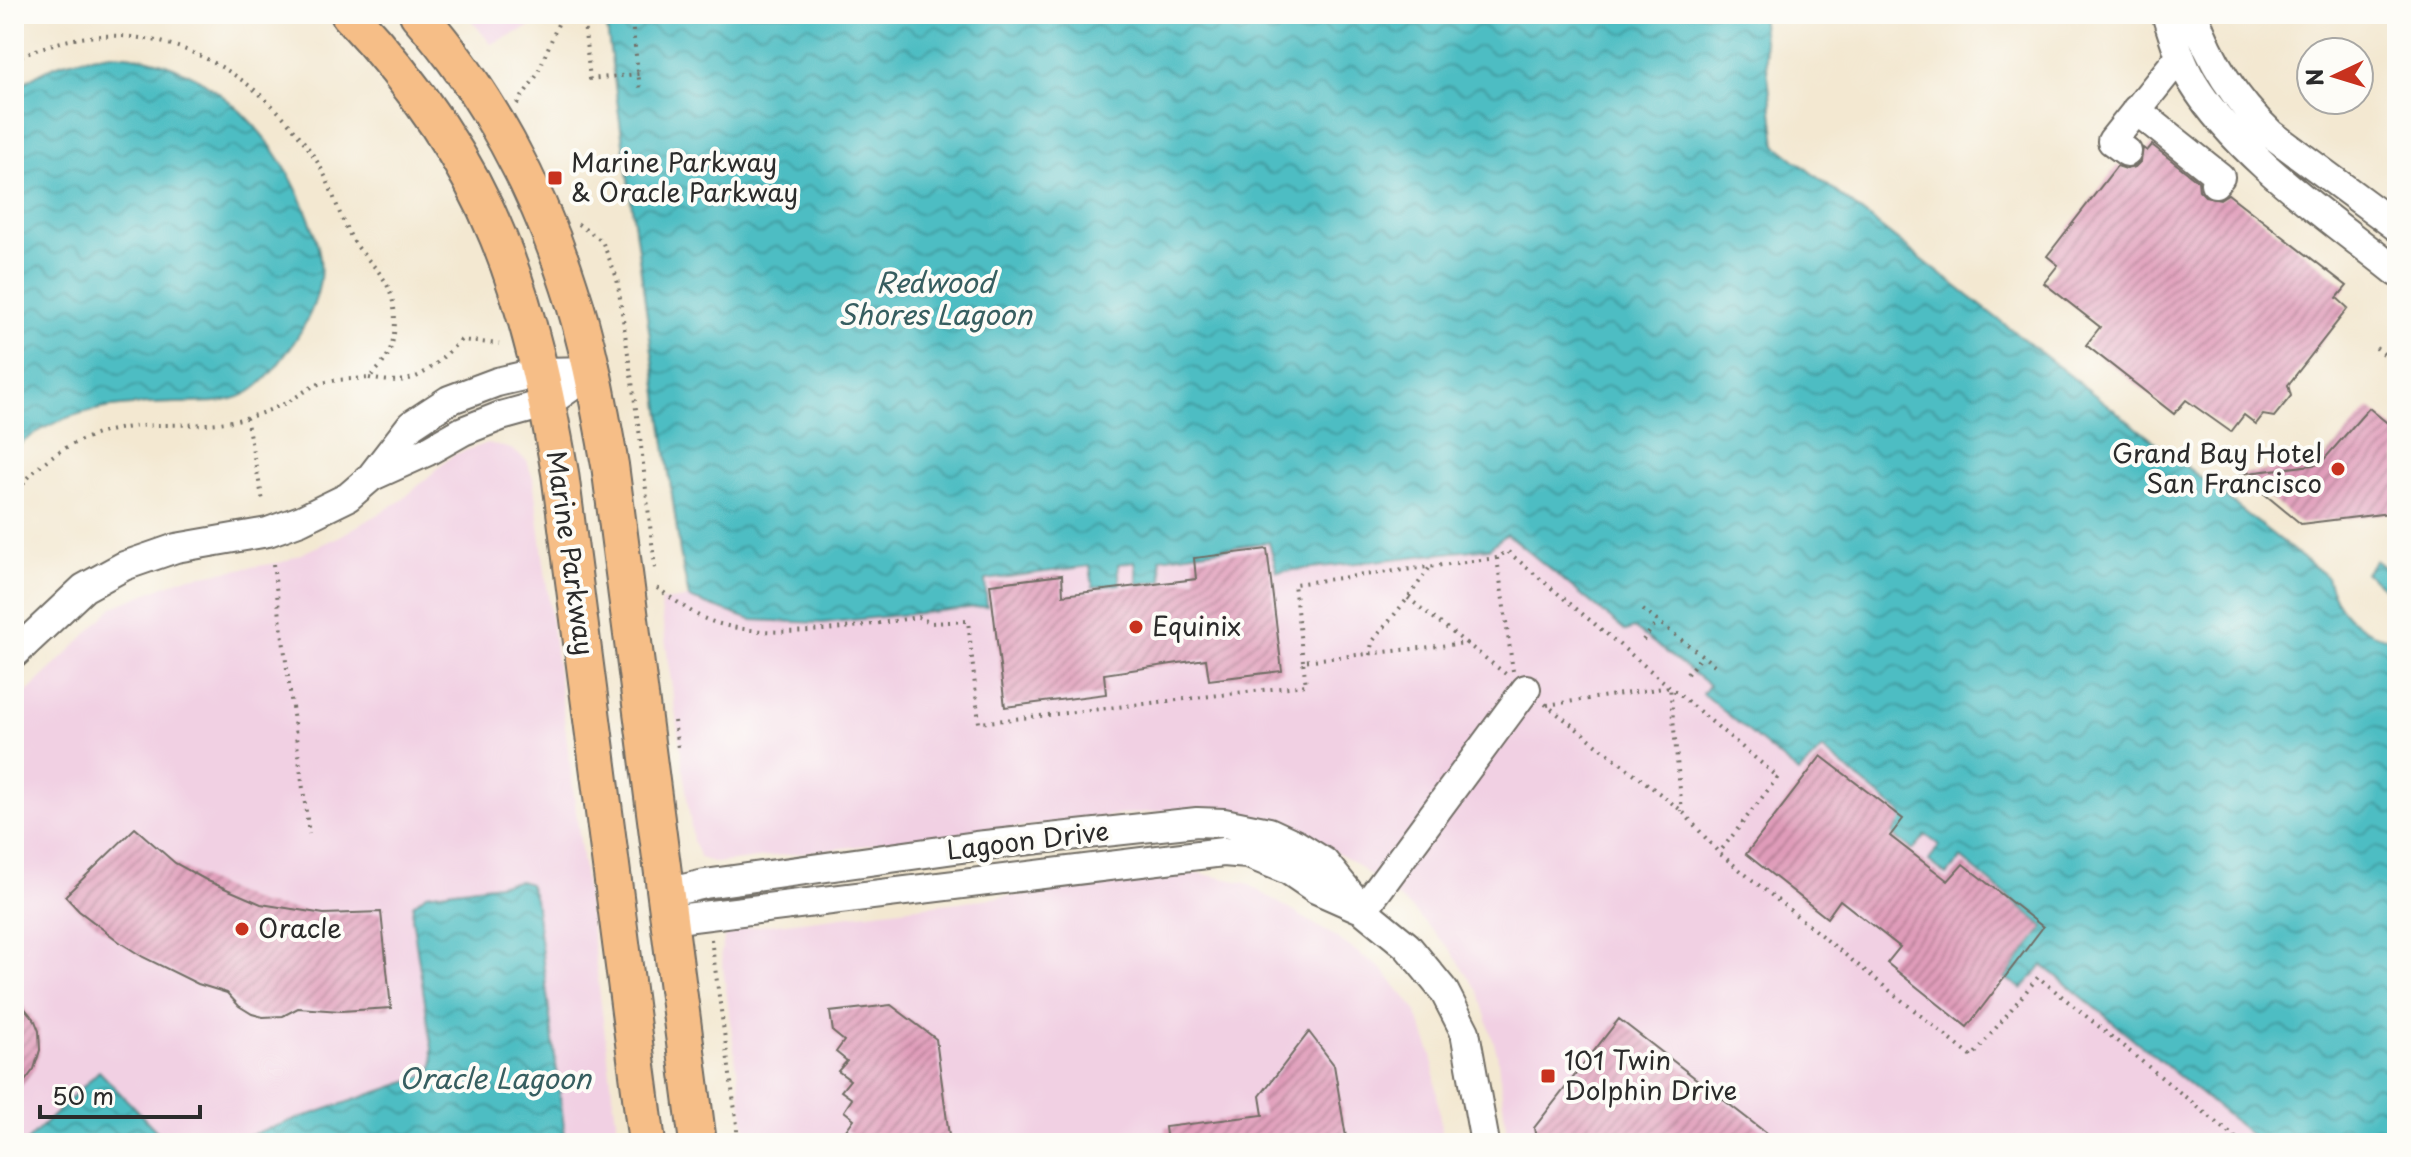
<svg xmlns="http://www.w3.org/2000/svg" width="2411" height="1157" font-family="'Playpen Sans',sans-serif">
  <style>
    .built { fill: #f1d0e3 }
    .water { fill: url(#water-waves); stroke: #3c7477; stroke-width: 2 }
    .building { fill: url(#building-hatch) }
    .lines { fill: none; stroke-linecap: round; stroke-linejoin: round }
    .minor-casing { stroke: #716d65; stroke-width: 32 }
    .major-casing { stroke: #716d65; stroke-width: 40 }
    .path { stroke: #716d65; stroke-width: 4; stroke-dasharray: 2 6; stroke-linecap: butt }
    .minor { stroke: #fff; stroke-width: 28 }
    .major { stroke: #f6be87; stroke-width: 36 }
    .poi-dot { fill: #c8321e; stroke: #fdfcf7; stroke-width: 3 }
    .labels { text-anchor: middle; stroke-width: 8; stroke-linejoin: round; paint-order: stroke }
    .poi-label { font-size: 26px; fill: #2b2b2b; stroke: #fdfcf7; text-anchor: start }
    .street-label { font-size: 26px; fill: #2b2b2b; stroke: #fdfcf7 }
    .water-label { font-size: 28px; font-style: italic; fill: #375e60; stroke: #fdfcf7 }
  </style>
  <defs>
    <pattern id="water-waves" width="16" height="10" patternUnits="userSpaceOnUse" patternTransform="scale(2)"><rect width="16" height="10" fill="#4ebdc3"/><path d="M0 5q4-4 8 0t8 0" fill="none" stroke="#419a9f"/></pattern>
    <pattern id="building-hatch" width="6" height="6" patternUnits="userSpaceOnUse" patternTransform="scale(2)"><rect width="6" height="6" fill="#e09cba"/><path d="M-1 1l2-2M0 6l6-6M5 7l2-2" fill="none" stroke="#b67f97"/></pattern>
  </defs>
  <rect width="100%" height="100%" fill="#fdfcf7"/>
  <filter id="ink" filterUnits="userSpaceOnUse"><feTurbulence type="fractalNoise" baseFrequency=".0125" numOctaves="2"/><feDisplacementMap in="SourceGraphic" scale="16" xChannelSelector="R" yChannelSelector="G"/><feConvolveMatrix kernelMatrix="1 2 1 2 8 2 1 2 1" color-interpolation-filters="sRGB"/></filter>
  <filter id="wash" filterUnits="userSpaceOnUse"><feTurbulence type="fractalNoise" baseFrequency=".006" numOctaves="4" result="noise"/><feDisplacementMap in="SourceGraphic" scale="32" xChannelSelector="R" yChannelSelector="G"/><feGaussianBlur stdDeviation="1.8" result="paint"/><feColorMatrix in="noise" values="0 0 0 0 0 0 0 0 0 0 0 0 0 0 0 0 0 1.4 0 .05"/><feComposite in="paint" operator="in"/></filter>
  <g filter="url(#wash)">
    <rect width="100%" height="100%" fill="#f3e8d1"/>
    <path class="built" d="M466,14H558L491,44Z
      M487,443L511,449L526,460L533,478L619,1143H14V701L25,694L65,656L113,607L184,578L283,562L340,536L402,500L453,455Z
      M1507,534L1626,631L1634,628L1710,685L1703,693L1799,773L1821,749L1902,814L1894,834H1926L1939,845L1947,874L1960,858L2045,928L2005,978L2042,965L2261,1143H1508L1497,1053L1478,991L1449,948L1412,909L1353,862L1282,822L1244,813L1200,808L1138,813L716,863L700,858L693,841L660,601L689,598L751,620L987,606L984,580L1091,566L1093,587L1118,563L1135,561L1138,584L1162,581L1159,558L1270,542L1277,572Z
      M1199,873L1246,883L1331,934L1382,969L1415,1009L1432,1055L1443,1143H747L721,953L725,935L743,928Z"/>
    <path class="water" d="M605,14H1761L1776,145L2327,577C2336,612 2360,635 2397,639V1143H2261L2043,965L2022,989L2005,978L2044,927L1961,858L1947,875L1929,861L1939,845L1926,835L1913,850L1893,835L1902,814L1822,749L1799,773L1703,694L1709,685L1634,628L1626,631L1507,534L1489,548L1277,572L1269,542L1160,558L1163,581L1138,584L1135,561L1118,564L1120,584L1093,587L1090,566L985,580L987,606L822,623L751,620L689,598L680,552Z
      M112,54C203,57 272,128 305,208C314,230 323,255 320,279C317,305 303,330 288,351C277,366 267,380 251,391C230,405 204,402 180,403C116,405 65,406 14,449V91C46,64 71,59 112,54Z
      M2375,560L2397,578V598L2365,573Z
      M520,881L529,884L535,899L566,1143H226L416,1079L431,1072L434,1061L412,917L413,905L426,894Z
      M99,1071L168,1143H25Z"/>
    <g id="blocks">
      <path class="building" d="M2152,145L2198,181L2199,190L2205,196L2220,199L2228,194L2347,286L2337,298L2348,308L2288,385L2291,396L2274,417L2263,415L2256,424L2244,415L2231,432L2186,400L2174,414L2086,345L2100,327L2044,283L2058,265L2047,256L2117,166L2126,169L2135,167L2141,161L2143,148L2147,151Z
        M2369,408L2397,431V512L2301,524L2240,474L2320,464Z
        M1267,549L1282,671L1209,680L1206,659L1104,674L1106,694L1005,707L990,584L1062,575L1063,595L1196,579L1194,558Z
        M1821,756L1903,819L1890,836L1948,881L1963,864L2043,927L1967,1027L1887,963L1900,947L1840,900L1827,918L1746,854Z
        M135,828L175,863L208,881L261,904L324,914L381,912L391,1008L341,1011L298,1008L283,1016L263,1017L252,1014L239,1006L227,993L198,984L143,957L121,943L79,911L65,896Z
        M14,995L35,1021L39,1031L40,1050L34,1069L14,1096Z
        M891,1005L936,1039L950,1143H864L846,1130L854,1119L844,1111L852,1099L841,1091L850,1080L838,1071L847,1061L836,1052L844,1041L833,1032L830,1012Z
        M1619,1019L1779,1143H1537L1534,1128Z
        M1309,1032L1334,1065L1347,1143H1167L1165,1127L1263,1115L1260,1096Z"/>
    </g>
  </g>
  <g filter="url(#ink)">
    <use href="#blocks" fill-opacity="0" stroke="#716d65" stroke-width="2"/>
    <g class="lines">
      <g class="minor-casing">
        <path id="minor" d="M2166,14C2174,38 2180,61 2193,83C2238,157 2330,218 2397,272
          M2194,14C2210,61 2235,100 2271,134L2397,227
          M2136,110L2220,177L2215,183
          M2127,152L2112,141L2172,66L2181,59
          M375,475L426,452L463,431L501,416L548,403L593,371
          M14,654L84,588L124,566L176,548L268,532L301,520L348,497L370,478L411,425L449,400L497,382L540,372L593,371
          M665,893L705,884L976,846L1197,822L1224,823L1269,832L1297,845L1324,862L1363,910L1407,946L1444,991L1465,1032L1485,1143
          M1363,910L1526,689
          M669,920L1223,852L1248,854L1288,870L1316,889L1359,908"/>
      </g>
      <g class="major-casing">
        <path id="major" d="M349,14C409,78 465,155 498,237C529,313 546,393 560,473L647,1143
          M418,14C486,91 538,189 569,286C589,345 599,405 610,465L698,1143"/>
      </g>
      <path class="path" d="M583,14L590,79L639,74
        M631,14L640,88
        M14,60C129,0 254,58 318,163C332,186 337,212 350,235C358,251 373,263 383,278C398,299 399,338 385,360C381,367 374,372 369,378C355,379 339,379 326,382C311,385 300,395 288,402C275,408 261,414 248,417C210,429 170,422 131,427C83,433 40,455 14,497
        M517,104L537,75L558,24L555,14
        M578,224L602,241L617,278L640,437L655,569
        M2376,348L2384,354L2397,355
        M369,378C418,388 428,371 461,340L499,344
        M246,418L263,501
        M1497,558L1513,671
        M273,564L309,834
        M657,588C672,598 687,610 703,618C763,644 856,627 918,617L931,623L968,621L979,723L1306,685L1303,661L1466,643L1507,675
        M1408,598L1466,643
        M1643,610L1717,667
        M1643,640L1658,621
        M1370,655L1372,642L1408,598L1430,567
        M1303,661L1294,584L1497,558L1507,551L1778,777L1719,853
        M1687,674L1702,655
        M1545,704L1682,811L1719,853L1972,1057L2038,977L2242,1143
        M1547,705L1670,687L1682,811
        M674,721L678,748
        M711,939L737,1125V1143"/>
      <use href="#minor" class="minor"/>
      <use href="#major" class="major"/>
    </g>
  </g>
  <g class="poi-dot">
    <rect x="547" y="170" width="16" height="16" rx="4"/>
    <circle cx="2338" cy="469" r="8"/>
    <circle cx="1136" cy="627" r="8"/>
    <circle cx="242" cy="929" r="8"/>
    <rect x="1540" y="1068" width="16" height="16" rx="4"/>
  </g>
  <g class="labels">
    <g class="poi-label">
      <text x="571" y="172">Marine Parkway<tspan x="571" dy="30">&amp; Oracle Parkway</tspan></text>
      <text x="2322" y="463" text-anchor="end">Grand Bay Hotel<tspan x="2322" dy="30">San Francisco</tspan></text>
      <text x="1152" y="636">Equinix</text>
      <text x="258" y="938">Oracle</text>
      <text x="1564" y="1070">101 Twin<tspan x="1564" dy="30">Dolphin Drive</tspan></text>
    </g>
    <g class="street-label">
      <text transform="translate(570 553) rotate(82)" y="9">Marine Parkway</text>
      <text transform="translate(1028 841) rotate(-7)" y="9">Lagoon Drive</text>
    </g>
    <g class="water-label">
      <text x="935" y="293">Redwood<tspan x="935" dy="32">Shores Lagoon</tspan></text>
      <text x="495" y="1089">Oracle Lagoon</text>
    </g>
  </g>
  <rect width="2411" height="1157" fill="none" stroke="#fdfcf7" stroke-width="48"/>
  <g transform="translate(2335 76) rotate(266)"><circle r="38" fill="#fdfcf7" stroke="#a9a8a5" stroke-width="2"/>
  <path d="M0-6L14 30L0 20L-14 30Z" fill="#c8321e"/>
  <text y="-12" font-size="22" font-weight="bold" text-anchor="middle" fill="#2b2b2b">N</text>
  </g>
  <path d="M40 1105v12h160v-12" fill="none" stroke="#2b2b2b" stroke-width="4"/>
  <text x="52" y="1105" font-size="24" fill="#2b2b2b" stroke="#fdfcf7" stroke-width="6" paint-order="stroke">50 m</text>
</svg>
